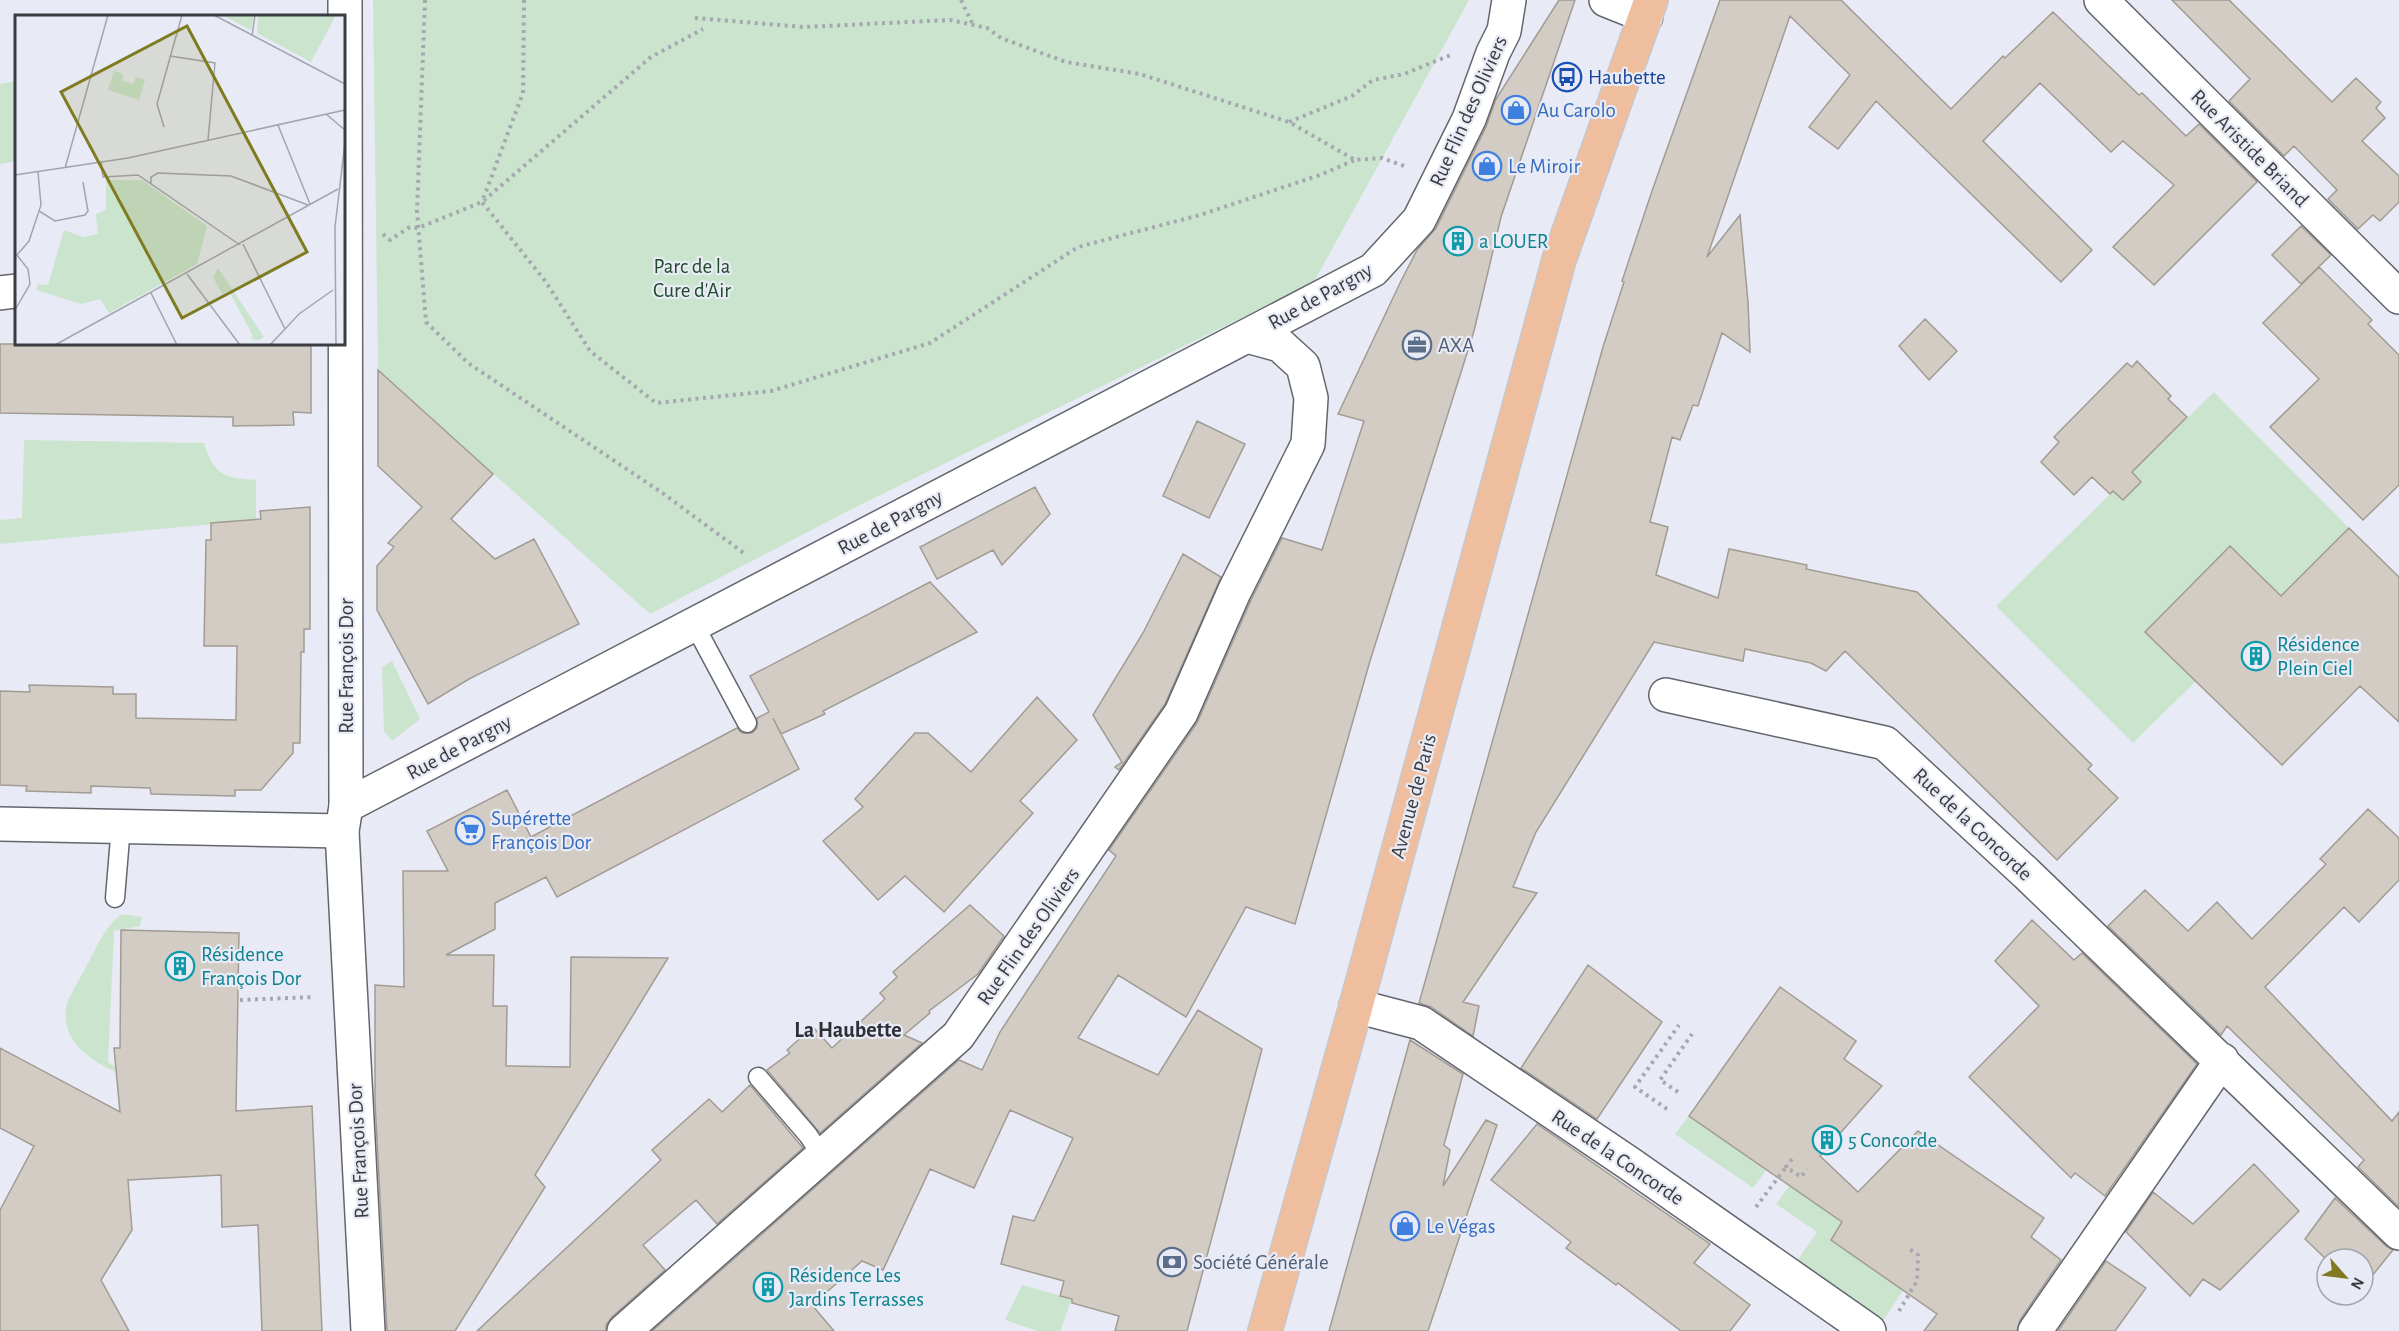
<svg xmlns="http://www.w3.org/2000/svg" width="2399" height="1331" font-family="'Alegreya Sans',sans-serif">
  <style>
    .green { fill: #cae4ce }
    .building { fill: #d3ccc4; stroke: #a29b94; stroke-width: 1.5 }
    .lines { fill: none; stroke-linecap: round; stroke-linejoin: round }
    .service-casing { stroke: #64666e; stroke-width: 21 }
    .minor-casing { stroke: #64666e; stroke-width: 36 }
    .tertiary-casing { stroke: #64666e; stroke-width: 36 }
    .primary-casing { stroke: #c8c8ca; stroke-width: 36 }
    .path { stroke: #a6a8af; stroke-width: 4; stroke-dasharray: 3 4.5; stroke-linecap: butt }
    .service { stroke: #fff; stroke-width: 18 }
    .minor { stroke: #fff; stroke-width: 33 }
    .tertiary { stroke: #fff; stroke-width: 33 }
    .primary { stroke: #efbe9e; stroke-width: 33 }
    .labels { text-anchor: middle; stroke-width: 4.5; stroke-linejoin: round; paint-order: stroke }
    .transit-label { font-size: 21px; fill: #164399; stroke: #e8ebf5; text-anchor: start }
    .shop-label { font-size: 21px; fill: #366cbe; stroke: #e8ebf5; text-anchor: start }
    .street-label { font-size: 21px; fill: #3b3c40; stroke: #e8ebf5 }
    .culture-label { font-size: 21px; fill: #0d838f; stroke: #e8ebf5; text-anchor: start }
    .park-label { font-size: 21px; fill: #204b2a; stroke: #e8ebf5 }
    .service-label { font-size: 21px; fill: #4e5e75; stroke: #e8ebf5; text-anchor: start }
    .neighbourhood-label { font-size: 22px; font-weight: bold; fill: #2e2f37; stroke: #e8ebf5 }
    .inset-road { fill: none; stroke: #a3a5ad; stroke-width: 1.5 }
    .view { fill: #807b21; fill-opacity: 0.15; stroke: #807b21; stroke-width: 3 }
    .inset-edge { fill: none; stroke: #3b3c40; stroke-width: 3 }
  </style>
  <rect width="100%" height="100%" fill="#e8ebf5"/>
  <path class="green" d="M373,0H1469L1314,282L854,508L650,614L378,370Z
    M16,81V161L0,164V84Z
    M2214,392L2349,528L2281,596L2230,546L2146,632L2196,681L2133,743L1996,606Z
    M24,440L204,443C214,475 224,478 256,480V520L0,544V520L22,518Z
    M392,661L420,719L392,741L384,731L382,667Z
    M122,914L142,917L140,926L114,931L108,1062L114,1066L162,1064L134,1079C103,1069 56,1045 67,1004C71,992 80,979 86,967C97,947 104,927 122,914Z
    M1689,1116L1767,1169L1753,1188L1675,1134Z
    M1790,1185L1842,1222L1831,1240L1887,1279L1910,1280L1882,1322L1797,1261L1817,1232L1776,1204Z
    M1022,1285L1072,1299L1060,1331H1038L1005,1320Z"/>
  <path class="building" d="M1559,0H1575L1501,217L1474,331L1370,661L1295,924L1246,907L1186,1017L1118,975L1078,1038L1158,1075L1198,1010L1262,1049L1187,1331H1115L1119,1316L1072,1303V1299L1060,1296L1064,1281L1001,1264L1013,1216L1034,1221L1073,1138L1010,1110L974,1188L930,1169L883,1270L862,1261L812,1305L834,1331H652L959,1060L982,1070L1000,1032L1116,856L1109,850L1197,723L1251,600L1282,538L1322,550L1364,421L1338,414L1401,281L1417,250L1436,228L1486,127L1496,99Z
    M1720,0H1841L1951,109L2003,56L2005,58L2053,12L2139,95L2142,93L2186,136L2199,124L2257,182L2154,285L2113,247L2174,185L2123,141L2111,152L2040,83L1983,141L2092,250L2061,282L1876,101L1838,149L1809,127L1850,75L1790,16L1707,257L1740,215L1748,302L1750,352L1722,333L1698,406L1693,405L1680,440L1672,437L1650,522L1668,527L1656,575L1718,598L1729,549L1807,565L1806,569L1917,592L2092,765L2088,769L2118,798L2057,860L1845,651L1826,671L1811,663L1745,649L1743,661L1654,642L1536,832L1513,887L1537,893L1463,1002L1479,1006L1473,1036L1431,1007L1419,1003L1603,347L1624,282L1622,281L1652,191Z
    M2172,0H2229L2332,102L2356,78L2381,102L2376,108L2385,118L2362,141L2399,176V202L2380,221L2373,215L2358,229L2328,199L2337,190L2294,146L2284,156L2229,101L2250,79Z
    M2301,226L2331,255L2301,284L2272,255Z
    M2319,267L2372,320L2368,324L2399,355V485L2363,520L2270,427L2319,379L2263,323Z
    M1925,319L1957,351L1929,380L1899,346Z
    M0,344H311V413L293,412L294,425L233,426V417L0,413Z
    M2137,361L2171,396L2168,399L2187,417L2132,472L2141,482L2123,500L2113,491L2110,494L2092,477L2074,495L2041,462L2059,442L2054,437L2127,363L2132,367Z
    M378,370L493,474L451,519L495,559L534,539L579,624L469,679L428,704L377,610V566L394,547L388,543L422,507L378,466Z
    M1197,421L1245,444L1209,518L1163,496Z
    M1035,487L1050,514L1002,565L993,550L937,579L920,547Z
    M310,507V629H304V652H301L300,743H293V753L261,790H235V796L151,794L150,788L91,786V793L26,791L27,786L0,785V691L30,692L29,685L113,687V694H136V718L236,720L237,646H204L206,540H211V523L261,519L260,511Z
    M2349,528L2399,577V722L2360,686L2282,765L2145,632L2230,546L2281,596Z
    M1183,554L1221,577L1165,704L1119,770L1115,767L1122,762L1093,715L1143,633Z
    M930,582L977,632L823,711L825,714L781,734L773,718L799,769L557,897L546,877L495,903V929L446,955H494L493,1006H507L506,1066L570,1067L571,957L668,958L535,1175L545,1187L455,1331H387L375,1102V985L404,987L403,871H448L427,831L507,790L531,837L737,728L742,733H752L757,728V718L769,712L750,676Z
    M1037,697L1077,740L1020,801L1033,813L944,912L905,876L878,900L823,841L863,807L855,799L915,733H928L971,772Z
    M2368,809L2399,838V880L2359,922L2344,907L2265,987L2392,1121L2399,1112V1207L2358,1167L2364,1160L2266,1064L2227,1026L2221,1035L2108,926L2145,890L2188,931L2217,902L2252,939L2326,864L2320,859Z
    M970,905L1004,936L978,974L929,1011L930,1013L904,1035L922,1043L820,1133L767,1070L790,1053L787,1050L813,1027L832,1048L885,999L880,993L897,977L893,972Z
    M2032,920L2074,960L2082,953L2197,1064L2105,1196L2075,1173L2071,1178L1969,1077L2039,1006L1995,961Z
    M121,930L239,933L236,1111L312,1106L322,1331H262L258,1225L222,1227L221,1175L128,1180L132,1230L101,1280L129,1331H0V1210L34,1146L0,1128V1048L120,1112L114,1048H120Z
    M1588,965L1662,1022L1597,1119L1521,1068Z
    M1780,987L1856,1041L1844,1059L1882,1086L1820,1156L1858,1192L1918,1131L2044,1218L2031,1237L2061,1260L2020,1320L2017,1331H1924L1937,1314L1831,1240L1842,1222L1689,1116Z
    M1410,1040L1463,1074L1444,1145L1450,1150L1443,1186L1486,1120L1497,1125L1428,1331H1329Z
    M750,1085L803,1148L717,1224L696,1200L643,1245L665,1270L612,1317L606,1325V1331H477L661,1160L652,1150L709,1099L722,1112Z
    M1537,1124L1710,1244L1694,1263L1750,1305L1730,1331H1681L1618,1283L1616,1285L1566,1248L1571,1242L1491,1180Z
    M2254,1164L2299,1211L2220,1290L2203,1279L2190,1296L2126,1232L2153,1192L2193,1224Z
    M2335,1198L2386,1246L2393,1250L2363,1287V1259L2327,1260L2305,1239Z
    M2106,1261L2146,1288L2115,1331H2058Z"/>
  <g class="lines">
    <g class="service-casing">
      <path id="service" d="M694,624L747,723
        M115,898L121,826
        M758,1077L808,1135L822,1156"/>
    </g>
    <g class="minor-casing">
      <path id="minor" d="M1606,0L1646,16
        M0,293L16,291
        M1666,695L1885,743L2026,873L2399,1233
        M346,806L1373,270L1419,220L1469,119L1493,53L1504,31L1509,0
        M0,824L342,831
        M1356,1006L1421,1023L1630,1164L1869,1331
        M624,1331L958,1036L1181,713L1234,592L1308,444L1311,398L1303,366L1280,345L1247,336
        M2035,1331L2222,1060"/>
    </g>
    <g class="tertiary-casing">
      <path id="tertiary" d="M345,0L346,806L342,831L368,1331
        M2101,0L2399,297"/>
    </g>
    <g class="primary-casing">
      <path id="primary" d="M1265,1331L1356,1006L1559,260L1651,0"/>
    </g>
    <path class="path" d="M425,0L417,211L426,322L468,363L661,492L745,554
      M524,0L523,93L482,202L546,282L590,351L656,403L771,391L930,343L1078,247L1200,215L1320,175L1355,160
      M961,0L973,25
      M695,18L804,27L950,20L987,28L1001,38L1066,62L1140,74L1289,122L1355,160L1382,158L1404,166
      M1289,122L1352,96L1373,80L1404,74L1453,54
      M383,234L390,240L410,227L418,228L482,202L651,57L703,29
      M240,1000L314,997
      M1678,1092L1660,1080L1692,1034
      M1667,1109L1635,1087L1679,1025
      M1792,1159L1786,1167L1801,1177L1807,1169
      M1756,1207L1786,1167
      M1899,1311L1917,1281L1918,1255L1908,1248"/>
    <use href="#service" class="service"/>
    <use href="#minor" class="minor"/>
    <use href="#tertiary" class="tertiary"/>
    <use href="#primary" class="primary"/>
  </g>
  <defs>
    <g id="bus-ring" transform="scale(1.5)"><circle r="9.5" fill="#e8ebf5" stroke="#1a4fb4" stroke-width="1.5"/><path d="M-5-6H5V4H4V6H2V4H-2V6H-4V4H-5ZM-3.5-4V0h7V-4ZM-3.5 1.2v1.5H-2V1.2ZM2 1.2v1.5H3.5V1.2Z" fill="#1a4fb4"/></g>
    <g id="shop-ring" transform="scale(1.5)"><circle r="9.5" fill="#e8ebf5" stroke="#3f7fe0" stroke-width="1.5"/><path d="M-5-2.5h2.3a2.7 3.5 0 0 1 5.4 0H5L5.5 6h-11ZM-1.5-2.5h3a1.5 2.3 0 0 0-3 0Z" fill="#3f7fe0"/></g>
    <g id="building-ring" transform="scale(1.5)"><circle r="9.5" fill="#e8ebf5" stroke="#0f9aa8" stroke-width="1.5"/><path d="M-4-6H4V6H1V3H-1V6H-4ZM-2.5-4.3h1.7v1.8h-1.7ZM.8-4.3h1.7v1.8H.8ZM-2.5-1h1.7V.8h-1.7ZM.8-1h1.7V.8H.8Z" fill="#0f9aa8"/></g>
    <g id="office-ring" transform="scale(1.5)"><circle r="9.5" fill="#e8ebf5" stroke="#5c6f8a" stroke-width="1.5"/><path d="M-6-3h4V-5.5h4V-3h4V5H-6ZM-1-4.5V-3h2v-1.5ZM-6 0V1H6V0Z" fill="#5c6f8a"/></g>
    <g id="supermarket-ring" transform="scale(1.5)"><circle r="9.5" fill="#e8ebf5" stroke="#3f7fe0" stroke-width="1.5"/><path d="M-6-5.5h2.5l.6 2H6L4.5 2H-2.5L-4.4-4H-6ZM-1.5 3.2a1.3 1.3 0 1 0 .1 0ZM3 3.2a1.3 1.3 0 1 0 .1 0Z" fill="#3f7fe0"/></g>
    <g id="bank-ring" transform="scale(1.5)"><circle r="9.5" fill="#e8ebf5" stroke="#5c6f8a" stroke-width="1.5"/><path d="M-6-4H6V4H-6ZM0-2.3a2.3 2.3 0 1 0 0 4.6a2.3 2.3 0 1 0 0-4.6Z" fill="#5c6f8a"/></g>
  </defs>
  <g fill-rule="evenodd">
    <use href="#bus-ring" x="1567" y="77"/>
    <use href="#shop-ring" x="1516" y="110"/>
    <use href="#shop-ring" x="1487" y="166"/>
    <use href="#building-ring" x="1458" y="241"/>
    <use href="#office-ring" x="1417" y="345"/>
    <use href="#building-ring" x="2256" y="656"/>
    <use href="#supermarket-ring" x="470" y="830"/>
    <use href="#building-ring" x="180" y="966"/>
    <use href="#building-ring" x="1827" y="1140"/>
    <use href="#shop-ring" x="1405" y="1226"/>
    <use href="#bank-ring" x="1172" y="1262"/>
    <use href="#building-ring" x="768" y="1287"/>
  </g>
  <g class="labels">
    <g class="transit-label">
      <text x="1588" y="84">Haubette</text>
    </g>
    <g class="shop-label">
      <text x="1537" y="117">Au Carolo</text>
      <text x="1508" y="173">Le Miroir</text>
      <text x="491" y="825">Supérette<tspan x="491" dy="24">François Dor</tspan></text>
      <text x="1426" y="1233">Le Végas</text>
    </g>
    <g class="street-label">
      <text transform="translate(1468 111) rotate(-66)" y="7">Rue Flin des Oliviers</text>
      <text transform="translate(2250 148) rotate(45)" y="7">Rue Aristide Briand</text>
      <text transform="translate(1320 296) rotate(-29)" y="7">Rue de Pargny</text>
      <text transform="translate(890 522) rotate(-28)" y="7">Rue de Pargny</text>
      <text transform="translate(346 666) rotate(-90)" y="7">Rue François Dor</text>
      <text transform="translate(459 747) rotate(-28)" y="7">Rue de Pargny</text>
      <text transform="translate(1413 796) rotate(-75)" y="7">Avenue de Paris</text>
      <text transform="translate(1973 824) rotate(43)" y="7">Rue de la Concorde</text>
      <text transform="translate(1028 936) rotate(-55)" y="7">Rue Flin des Oliviers</text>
      <text transform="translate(358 1151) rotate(-93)" y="7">Rue François Dor</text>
      <text transform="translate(1618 1157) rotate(34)" y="7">Rue de la Concorde</text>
    </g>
    <g class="culture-label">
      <text x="1479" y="248">a LOUER</text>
      <text x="2277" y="651">Résidence<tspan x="2277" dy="24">Plein Ciel</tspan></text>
      <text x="201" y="961">Résidence<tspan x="201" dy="24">François Dor</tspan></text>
      <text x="1848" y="1147">5 Concorde</text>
      <text x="789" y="1282">Résidence Les<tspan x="789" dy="24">Jardins Terrasses</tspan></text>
    </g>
    <g class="park-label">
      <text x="692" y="273">Parc de la<tspan x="692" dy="24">Cure d'Air</tspan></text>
    </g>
    <g class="service-label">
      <text x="1438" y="352">AXA</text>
      <text x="1193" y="1269">Société Générale</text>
    </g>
    <g class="neighbourhood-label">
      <text x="848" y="1037">La Haubette</text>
    </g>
  </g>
  <g transform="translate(15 15)">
    <rect width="330" height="330" fill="#e8ebf5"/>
    <path d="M207,0H239L236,15ZM243,0H321L296,47L242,18ZM99,56L108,59L107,66L118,69L121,62L130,65L124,85L93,75ZM91,165H127L192,211L182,249L94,298L85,284L66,289L21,275L23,269L33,270L49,215L68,222L83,219L81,199L91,195ZM203,253L249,322L244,325L236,324L238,321L214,276L207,279L198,262Z" fill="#cae4ce"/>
    <path class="inset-road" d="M199,0L330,69M237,21L240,0M155,41L200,48L193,125M311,99L330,115M263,110L295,189M149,112L142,89L167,0M86,147L88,162L123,160L225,230M50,153L93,0M0,160L113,143L330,95M136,169V162L143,158L216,161L293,190M24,196L40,206L70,200L73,196L68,167M228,229L270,314M2,240L14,226L26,190L23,157M172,259L225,330M136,278L162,330M0,295L15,269L13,254L1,239M40,330L323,174M255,330L284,299L318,275M321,330L320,212L330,127"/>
    <path class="view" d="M172,11L292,237L167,303L46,77Z"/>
    <rect width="330" height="330" class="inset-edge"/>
  </g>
  <g transform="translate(2345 1277) rotate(118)"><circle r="28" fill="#e8ebf5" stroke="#a3a5ad" stroke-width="1.5"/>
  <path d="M0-4.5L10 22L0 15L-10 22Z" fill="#807b21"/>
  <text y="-9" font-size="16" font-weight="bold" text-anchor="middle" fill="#3b3c40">N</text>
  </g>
</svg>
